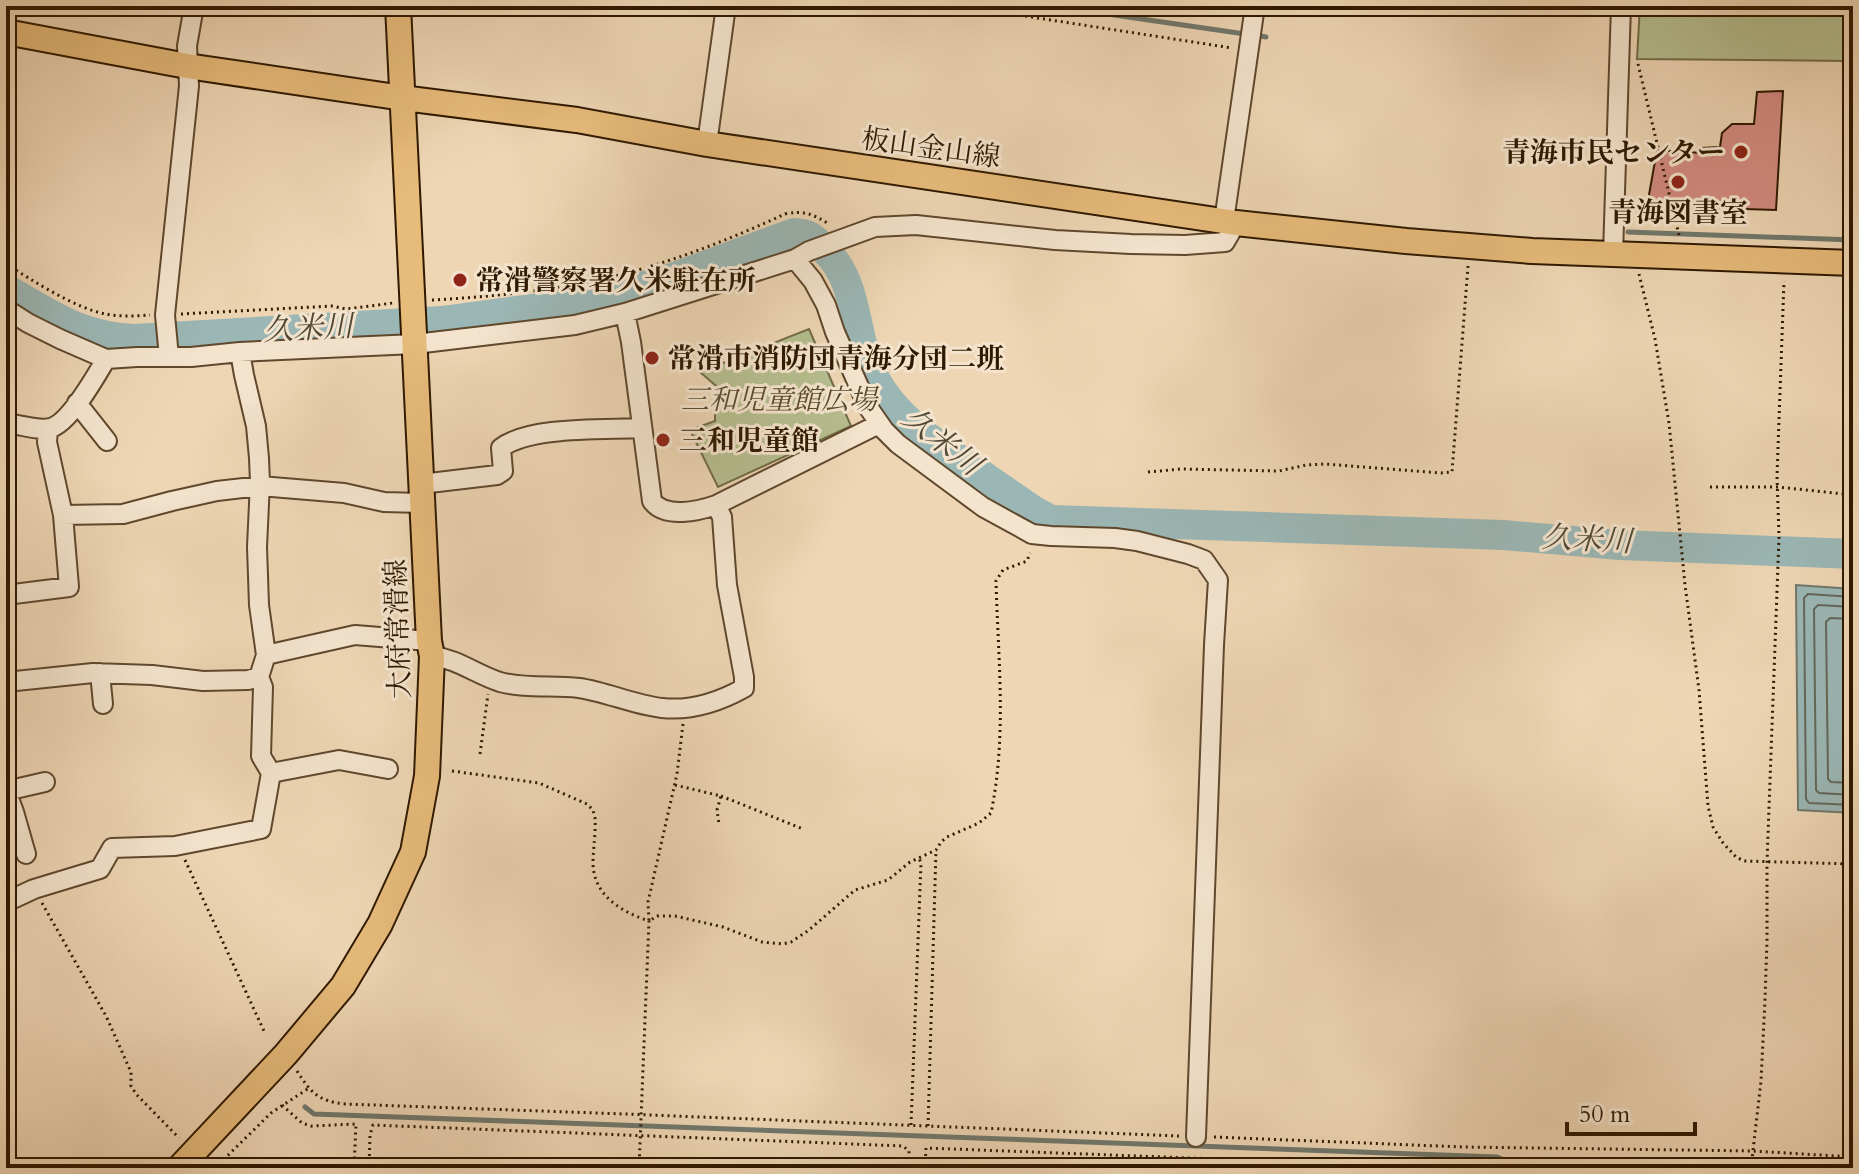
<svg xmlns="http://www.w3.org/2000/svg" width="1859" height="1174" font-family="Cardo,'Noto Serif JP',serif">
  <style>
    .green { fill: #b6be8f; stroke: #726c48; stroke-width: 2 }
    .water { fill: #9bb7b5; stroke: #70786d; stroke-width: 2 }
    .lines { fill: none; stroke-linecap: round; stroke-linejoin: round }
    .shore { stroke: #65685a; stroke-width: 2 }
    .stream { stroke: #70786d; stroke-width: 5 }
    .river { stroke: #9bb7b5; stroke-width: 30 }
    .building { fill: #d38b81; stroke: #2f1900; stroke-width: 2 }
    .minor-casing { stroke: #5f482d; stroke-width: 22 }
    .major-casing { stroke: #2f1900; stroke-width: 28 }
    .path { stroke: #2f1900; stroke-width: 3; stroke-dasharray: 2 4; stroke-linecap: butt }
    .minor { stroke: #f4e4ce; stroke-width: 18 }
    .major { stroke: #e7bb7a; stroke-width: 24 }
    .poi-dot { fill: #8f2418; stroke: #f4e4ce; stroke-width: 3 }
    .labels { text-anchor: middle; stroke-width: 6; stroke-linejoin: round; paint-order: stroke }
    .street-label { font-size: 28px; fill: #2f1900; stroke: #f4e4ce }
    .poi-label { font-size: 28px; font-weight: bold; fill: #2f1900; stroke: #f4e4ce; text-anchor: start }
    .park-label { font-size: 28px; font-style: italic; fill: #584b2b; stroke: #f4e4ce }
    .water-label { font-size: 30px; font-style: italic; fill: #4f4836; stroke: #f4e4ce }
  </style>
  <rect width="100%" height="100%" fill="#eed6b4"/>
  <filter id="stains"><feTurbulence type="fractalNoise" baseFrequency=".0025" numOctaves="4"/><feColorMatrix values="0 0 0 0 .2 0 0 0 0 .09 0 0 0 0 .02 0 0 0 .5 -.17"/></filter>
  <radialGradient id="worn" r=".72"><stop offset=".6" stop-color="#630" stop-opacity="0"/><stop offset="1" stop-color="#630" stop-opacity=".3"/></radialGradient>
  <path class="green" d="M1640,6H1850L1852,61L1637,59Z
    M809,329L851,426L718,487L690,430L715,421V403L722,391L700,372Z"/>
  <path class="water" d="M1796,585L1853,589V813L1798,810Z"/>
  <g class="lines">
    <path class="shore" d="M1853,597L1808,594L1804,598L1806,799L1809,803L1853,805
      M1853,607L1818,605L1814,609L1816,790L1819,793L1853,795
      M1853,619L1830,618L1826,622L1828,779L1831,782L1853,783"/>
    <path class="stream" d="M1052,6L1245,34
      M1255,35L1266,37
      M1628,232L1853,240
      M305,1107L314,1114L1497,1157L1502,1159L1505,1168
      M1724,1168H1759"/>
    <path class="river" d="M6,289C52,315 80,337 135,339L442,321L569,304L631,290L672,278L794,233C811,234 813,238 825,250C861,285 852,337 875,379C895,416 929,439 963,462C986,478 1010,494 1033,510L1051,520L1503,535L1620,545L1853,554"/>
  </g>
  <path class="building" d="M1783,91L1776,210L1647,206L1657,150L1702,153V148L1720,147L1722,133L1732,124H1754L1757,92Z"/>
  <g class="lines">
    <g class="minor-casing">
      <path id="minor" d="M707,144L726,6
        M1224,221L1255,6
        M1613,254L1621,6
        M795,259L813,281L826,305L835,332L868,407L884,430L898,444L983,507L1032,534L1051,536L1115,538L1137,541L1188,554L1204,560L1218,580L1214,645L1196,1137
        M6,309L28,323L60,339L106,359L137,357H191L240,352L415,344L575,325L625,313L795,259L809,251L875,227L916,225L1055,240L1131,244L1185,245L1225,242L1236,223
        M169,357L165,315L189,86L187,46L194,6
        M77,403L107,441
        M6,425L11,424C22,425 39,431 50,428C69,424 96,376 106,359
        M48,429L47,442L63,515
        M421,484L497,475L503,471L501,448C529,426 605,430 641,428
        M716,505L879,424
        M6,595L69,587L63,515L123,514L172,501L217,491L260,486L344,493L384,502L422,503
        M266,655L355,635L429,641
        M432,656C458,659 475,674 500,682C525,689 553,685 579,688C607,692 634,705 662,708C690,711 719,702 744,688V677L727,585L722,517L716,505C699,511 665,519 652,501L631,342L625,313
        M100,673L103,704
        M259,677L263,687L261,756L271,773
        M6,682L93,673L152,675L203,681L248,680L259,677L266,655L259,605L257,547L260,482L259,458L256,426L244,375L240,352
        M26,854L14,812L6,791L45,782
        M6,902L34,889L100,869L112,848L175,846L261,829L271,773L339,760L388,769"/>
    </g>
    <g class="major-casing">
      <path id="major" d="M6,32L187,66L403,98L577,120L707,144L1236,223L1406,241L1532,251L1853,263
        M179,1168L286,1054L343,986L380,924L413,852L427,776L432,656L429,641L398,6"/>
    </g>
    <path class="path" d="M960,6L1232,48
      M1638,64L1679,235
      M6,264C32,280 76,309 106,314C120,317 135,316 150,315
      M1639,274L1655,339L1669,423L1685,585L1699,690L1708,806L1713,827L1723,843L1736,857L1744,861L1853,864
      M432,300C486,297 539,292 592,281C658,268 724,242 785,214C803,210 813,214 829,224
      M181,314L332,306L346,309L393,303
      M1148,472L1181,469L1279,471L1306,465L1325,464L1441,473L1452,472L1468,266
      M1710,487H1778L1853,495
      M683,724L677,774L648,902L649,921L657,916H675L723,927L762,942L783,944L791,942L809,930L855,890L888,880L910,862L936,850L941,842L947,837L979,823L991,813C1007,736 998,658 996,581L1003,570L1027,561L1030,553
      M480,754L488,694
      M452,771L539,783L587,804L593,810L595,818C596,833 593,848 593,864C594,896 622,912 649,921L639,1168
      M675,785L721,796L717,810L719,824
      M721,796L803,829
      M185,860L264,1031
      M42,903L106,1016L131,1072V1086L136,1094L179,1138
      M297,1071C311,1093 318,1101 345,1104L625,1114L1179,1136
      M282,1105L302,1123L311,1126L356,1124L354,1168
      M911,1125L921,863L919,858
      M928,1126L936,850
      M1214,1137L1464,1147L1753,1151L1853,1157
      M215,1168L271,1113L309,1088
      M369,1168L370,1135L373,1125L903,1146L909,1151V1168
      M925,1168L926,1148L1455,1168
      M1195,1168V1156
      M1751,1168L1761,1081L1765,1000L1767,940V862L1779,537L1777,476L1784,281"/>
    <use href="#minor" class="minor"/>
    <use href="#major" class="major"/>
  </g>
  <g class="poi-dot">
    <circle cx="1741" cy="152" r="8"/>
    <circle cx="1678" cy="182" r="8"/>
    <circle cx="460" cy="280" r="8"/>
    <circle cx="652" cy="358" r="8"/>
    <circle cx="663" cy="440" r="8"/>
  </g>
  <g class="labels">
    <g class="street-label">
      <text transform="translate(931 147) rotate(8)" y="10">板山金山線</text>
      <text transform="translate(397 629) rotate(-92)" y="10">大府常滑線</text>
    </g>
    <g class="poi-label">
      <text x="1725" y="162" text-anchor="end">青海市民センター</text>
      <text x="1678" y="222" text-anchor="middle">青海図書室</text>
      <text x="476" y="290">常滑警察署久米駐在所</text>
      <text x="668" y="368">常滑市消防団青海分団二班</text>
      <text x="679" y="450">三和児童館</text>
    </g>
    <g class="park-label">
      <text x="779" y="409">三和児童館広場</text>
    </g>
    <g class="water-label">
      <text transform="translate(308 328) rotate(-3)" y="10">久米川</text>
      <text transform="translate(942 441) rotate(38)" y="10">久米川</text>
      <text transform="translate(1587 539) rotate(3)" y="10">久米川</text>
    </g>
  </g>
  <rect width="1859" height="1174" fill="none" stroke="#eed6b4" stroke-width="32"/>
  <rect x="8" y="8" width="1843" height="1158" fill="none" stroke="#2f1900" stroke-width="4"/>
  <rect x="16" y="16" width="1827" height="1142" fill="none" stroke="#2f1900" stroke-width="2"/>
  <path d="M1567 1122v12h128v-12" fill="none" stroke="#2f1900" stroke-width="4"/>
  <text x="1579" y="1122" font-size="24" fill="#2f1900" stroke="#f4e4ce" stroke-width="6" paint-order="stroke">50 m</text>
  <rect width="100%" height="100%" filter="url(#stains)"/>
  <rect width="100%" height="100%" fill="url(#worn)"/>
</svg>
